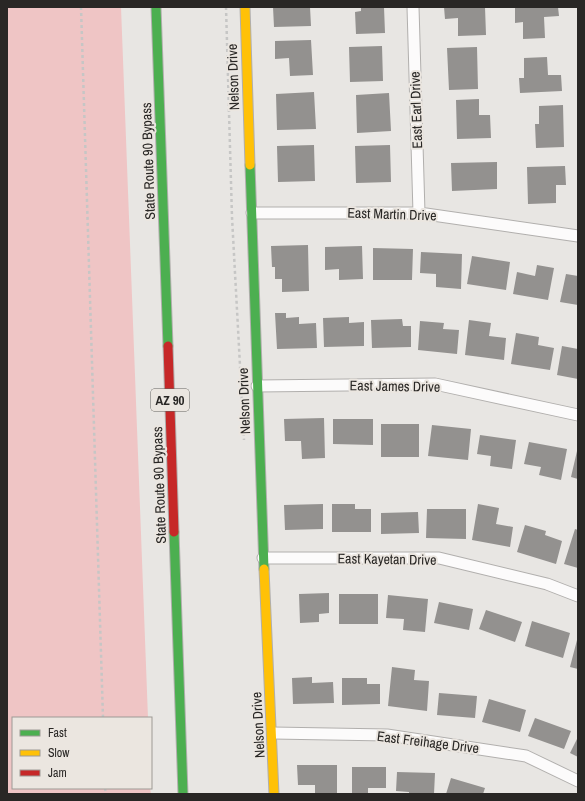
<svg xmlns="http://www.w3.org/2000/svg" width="585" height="801" font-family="'Archivo Narrow',sans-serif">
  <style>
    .green { fill: #efc5c5 }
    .building { fill: #93918f }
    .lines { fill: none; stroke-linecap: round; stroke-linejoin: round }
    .street-casing { stroke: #b1afad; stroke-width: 13 }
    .fast-casing { stroke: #b1afad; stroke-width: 11 }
    .slow-casing { stroke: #b1afad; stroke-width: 11 }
    .jam-casing { stroke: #b1afad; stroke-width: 11 }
    .path { stroke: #c6c6c5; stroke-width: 2.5; stroke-dasharray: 3 3; stroke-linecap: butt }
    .street { stroke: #fcfbfb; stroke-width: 11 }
    .fast { stroke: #4caf50; stroke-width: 9 }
    .slow { stroke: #ffc107; stroke-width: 9 }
    .jam { stroke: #c62828; stroke-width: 9 }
    .labels { text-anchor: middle; stroke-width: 4; stroke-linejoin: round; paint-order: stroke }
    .shield { fill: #ebe6e0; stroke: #63605d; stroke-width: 1 }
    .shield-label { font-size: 13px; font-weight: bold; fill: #292725 }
    .street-label { font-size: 14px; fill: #292725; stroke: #ebe6e0 }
  </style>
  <rect width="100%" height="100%" fill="#e8e6e3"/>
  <path class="green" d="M7,7H121L148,718H13V788H150L151,794H7Z"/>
  <path class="building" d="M273,7H310L311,26L274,27Z
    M361,7H384L385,33L356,34L355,12L361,11Z
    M444,7H485L486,35L458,36V18L445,19Z
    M515,7H558L559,16L544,17L545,38L523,39V22L515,23Z
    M311,40L313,75L290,76L289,58L275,59V41Z
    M382,46L383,81L350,82L349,47Z
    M477,47L478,89L449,90L447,48Z
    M547,57L548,75H561L562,91L520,93L519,78H524V58Z
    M314,92L316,129L277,130L276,94Z
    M389,93L391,131L357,133L356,95Z
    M479,99V115H490L491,138L457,139L456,100Z
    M563,105L564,147L536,148L535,124H539V106Z
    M314,145L315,181L278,182L277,146Z
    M390,145L391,182L356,183L355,146Z
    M497,162V189L452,191L451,163Z
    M565,166L566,185H556V203L528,204L527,167Z
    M308,245L309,291L282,292V279H275V267H272L271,246Z
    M362,246L363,279L339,280V269L325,270V247Z
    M373,248L413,249L412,280H373Z
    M421,252L462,254L461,289L436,287V274L420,273Z
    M472,256L510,262L506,290L467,284Z
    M537,265L554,268L548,300L513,294L517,272L535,276Z
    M566,274L578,276V305L560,302Z
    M275,313H286V318L299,317V324L316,323L317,348L277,349Z
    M349,317V323L364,322V346L324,347L323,318Z
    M402,319L403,326H411V347L372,348L371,320Z
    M469,320L491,323L489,336L506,338L504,360L465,355Z
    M420,321L444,323L443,329L459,330L457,354L418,350Z
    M516,333L539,337L538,345L554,348L550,370L511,364Z
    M562,346L578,349V379L557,375Z
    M324,418L325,458L302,459L301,441H285L284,419Z
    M333,419H373V445L333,444Z
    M381,424H419V457H381Z
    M432,425L471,429L468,460L428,456Z
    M480,435L516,440L512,469L490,466L491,456L477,454Z
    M529,442L567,449L561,480L539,475L541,467L524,464Z
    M577,451H578V479L571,477Z
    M323,504V529L285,530L284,505Z
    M332,504H355V509H371V532H332Z
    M478,504L499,508L496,524L513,527L510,547L472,540Z
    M427,509H466V539L426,538Z
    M418,512L419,533L381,534V513Z
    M525,525L546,531L545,535L562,541L556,564L517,552Z
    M575,529L578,530V568L564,564Z
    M329,593V613L319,614V622L300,623L299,594Z
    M339,594H378V624H339Z
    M388,595L428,599L425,632L403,630L404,619L386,618Z
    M439,602L473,609L469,630L434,623Z
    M486,610L522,622L515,642L479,629Z
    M532,621L570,633L563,658L525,646Z
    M577,640L578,641V669L570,667Z
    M392,667L415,670L414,680L429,681L427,711L388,706Z
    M312,677V683L333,682L334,703L293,704L292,678Z
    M342,678H367V684H380V704L342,705Z
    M439,693L477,696L475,718L437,715Z
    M489,699L526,710L520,732L482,722Z
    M535,718L571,731L564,749L528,736Z
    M578,737V757L570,753Z
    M297,765H337V794H315V785H298Z
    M352,767H386V788H368V794H352Z
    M397,772L435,773L434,794H409V792L396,791Z
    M451,778L485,788L483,794H446Z"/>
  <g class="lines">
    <g class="street-casing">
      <path id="street" d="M413,7L419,213
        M252,213H419L578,236
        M257,386L435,384L578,415
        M263,558H439L547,584L578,596
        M273,733L387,735L526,756L578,781"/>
    </g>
    <g class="fast-casing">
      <path id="fast" d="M156,7L168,346
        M250,165L264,569
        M174,532L183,794"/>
    </g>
    <g class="slow-casing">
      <path id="slow" d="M245,7L250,165
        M264,569L274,794"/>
    </g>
    <g class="jam-casing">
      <path id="jam" d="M168,346L174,532"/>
    </g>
    <path class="path" d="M81,7L103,718
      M226,7L232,217L244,440
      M105,788L106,794"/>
    <use href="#street" class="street"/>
    <use href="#fast" class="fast"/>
    <use href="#slow" class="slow"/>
    <use href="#jam" class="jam"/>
  </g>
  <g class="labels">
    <rect class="shield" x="151" y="389" width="38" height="22" rx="3"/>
    <g class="shield-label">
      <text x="170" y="405">AZ 90</text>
    </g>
    <g class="street-label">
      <text transform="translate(233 77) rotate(-92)" y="5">Nelson Drive</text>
      <text transform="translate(416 110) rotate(-92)" y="5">East Earl Drive</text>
      <text transform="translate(148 161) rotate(-92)" y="5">State Route 90 Bypass</text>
      <text transform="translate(392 214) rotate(2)" y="5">East Martin Drive</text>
      <text transform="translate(395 386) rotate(1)" y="5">East James Drive</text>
      <text transform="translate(244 401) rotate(-92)" y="5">Nelson Drive</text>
      <text transform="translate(159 485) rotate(-92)" y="5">State Route 90 Bypass</text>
      <text transform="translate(387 559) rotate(1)" y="5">East Kayetan Drive</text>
      <text transform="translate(258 725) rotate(-93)" y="5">Nelson Drive</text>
      <text transform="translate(428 742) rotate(7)" y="5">East Freihage Drive</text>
    </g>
  </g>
  <rect width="585" height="801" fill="none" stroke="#292725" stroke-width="16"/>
  <rect x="12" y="717" width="140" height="72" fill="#ebe6e0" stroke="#9d9a95"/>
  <rect x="20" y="730" width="20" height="6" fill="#4caf50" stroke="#9d9a95"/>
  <text x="48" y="737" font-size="12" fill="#292725">Fast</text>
  <rect x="20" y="750" width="20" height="6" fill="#ffc107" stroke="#9d9a95"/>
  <text x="48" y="757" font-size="12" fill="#292725">Slow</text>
  <rect x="20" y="770" width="20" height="6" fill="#c62828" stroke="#9d9a95"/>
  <text x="48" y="777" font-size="12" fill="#292725">Jam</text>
</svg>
